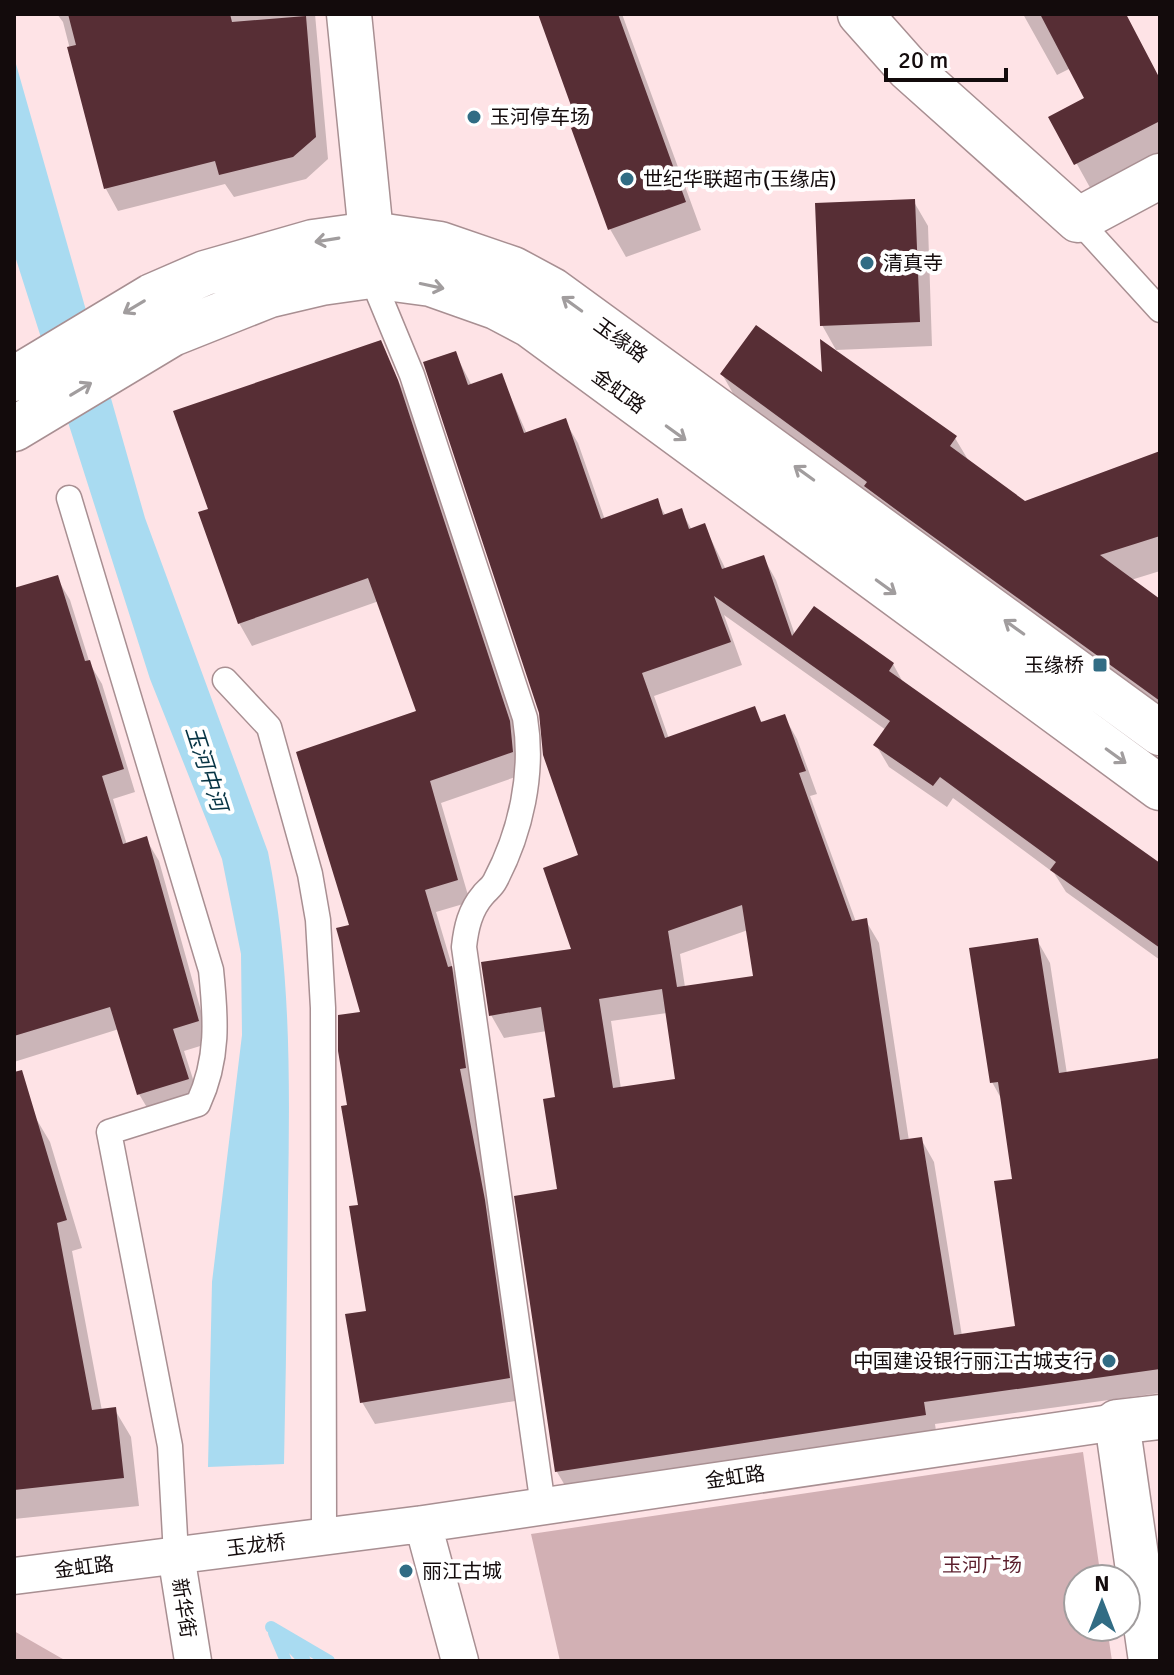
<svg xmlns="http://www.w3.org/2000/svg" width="1174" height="1675" font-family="Signika,'Noto Sans SC',sans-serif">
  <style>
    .green { fill: #d2b0b4 }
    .water { fill: #a9dbf1 }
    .shadow { fill: #0003; fill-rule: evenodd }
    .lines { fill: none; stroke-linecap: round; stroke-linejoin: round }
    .stream { stroke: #a9dbf1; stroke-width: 12 }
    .building { fill: #572e35; fill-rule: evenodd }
    .service-casing { stroke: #a88f92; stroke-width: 27 }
    .pedestrian-casing { stroke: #a88f92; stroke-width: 39 }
    .minor-casing { stroke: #a88f92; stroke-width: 47 }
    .primary-casing { stroke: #a88f92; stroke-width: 47 }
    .service { stroke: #fff; stroke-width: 24 }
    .pedestrian { stroke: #fff; stroke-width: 36 }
    .minor { stroke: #fff; stroke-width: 44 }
    .primary { stroke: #fff; stroke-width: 44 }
    .oneway { stroke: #a19d9e }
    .poi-dot { fill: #316c84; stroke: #fff; stroke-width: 3 }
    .labels { text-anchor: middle; stroke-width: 8; stroke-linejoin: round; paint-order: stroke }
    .poi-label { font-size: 20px; fill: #130b0c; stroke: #fff; text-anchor: start }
    .street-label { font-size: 20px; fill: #130b0c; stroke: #fff }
    .park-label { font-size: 20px; fill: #5c1f2d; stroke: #fff }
    .water-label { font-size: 22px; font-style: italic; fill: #073444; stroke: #fff }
  </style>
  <rect width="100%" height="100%" fill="#fee3e6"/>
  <path class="green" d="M1083,1452L1101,1579H1078V1627H1107L1112,1661H560L531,1534Z
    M14,1631L61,1658L67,1661H14Z"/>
  <path class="water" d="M14,57L145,518L268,852C291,967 290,1080 288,1197C287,1286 286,1375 284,1464L208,1467L212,1282L242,1035L241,954L222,859L150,679L14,253Z"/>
  <path class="shadow" d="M57,14H315L328,159L306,179L234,197L225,184L118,211L106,189L63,22Z
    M540,14H622L701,230L626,257L610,229L574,129L581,126Z
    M1023,14H1125L1160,80V158L1093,193L1051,117L1087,99L1071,68L1057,75Z
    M914,202L928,226L932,346L836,350L822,325Z
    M380,343L410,405L522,745L524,774L441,803L470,902L436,912L455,976L463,991L477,1090L472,1091L496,1224L521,1400L375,1424L362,1402L369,1313L349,1107L362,1013L352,926L418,712L379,601L252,646L239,623L210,510Z
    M455,353L472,386L501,375L527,434L565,421L578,443L605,520L657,501L666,516L681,511L692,530L704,525L726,570L763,557L776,580L795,635L893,664L904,684L1160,866V960L1066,892L1054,873L953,798L947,807L889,767L876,745L886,730L724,615L742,665L654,696L669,739L754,709L763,724L784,716L797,739L817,794L810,796L856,922L866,921L879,943L909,1141L921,1139L934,1162L962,1336L1018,1328L1015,1180L1003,1102L992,1082L1037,940L1050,963L1067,1074L1160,1060V1393L935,1424L937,1438L570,1494L557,1472L559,1191L557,1099L547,1031L504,1038L491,1015L574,951L581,857L541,713ZM748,930L755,977L685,987L680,954ZM667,1013L678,1081L621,1089L611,1021Z
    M722,374L824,376L955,438L970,463L1025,503L1160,453V571L1131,580L1160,601V717L739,404Z
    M57,578L70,600L90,664L102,684L135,792L113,799L127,845L146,839L159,861L210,1043L184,1051L200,1101L152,1116L139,1094L119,1029L14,1062V624Z
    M34,1115L50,1142L82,1248L72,1251L102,1411L115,1410L131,1437L139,1506L14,1519V1121Z"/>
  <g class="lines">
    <path class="stream" d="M271,1627L329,1661
      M274,1633L286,1661
      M285,1640L305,1661"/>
  </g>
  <path class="building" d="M68,14H230L232,22L306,16L316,137L293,157L219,175L215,161L104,189L67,47L76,45Z
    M538,14H618L686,202L608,230L571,128L578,125Z
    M1040,14H1126L1160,79V121L1074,165L1048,117L1084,98Z
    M915,199L920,322L820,326L815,203Z
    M756,325L822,372L820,339L957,436L950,446L1025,501L1160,451V536L1100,555L1160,599V701L906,517L864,486L867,482L720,374Z
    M381,340L398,380L510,721L513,752L430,781L458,880L425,890L448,967L452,966L466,1068L460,1069L485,1200L510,1378L360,1403L345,1314L366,1311L349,1206L358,1205L341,1106L347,1105L338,1051V1015L360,1012L336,928L349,925L296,752L416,711L368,578L238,624L198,512L208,509L173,411Z
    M456,351L468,385L502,373L524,433L566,418L601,519L658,498L663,515L682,508L689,529L705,523L722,569L764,555L792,636L814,606L894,663L889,671L1160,863V948L1050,870L1056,862L940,777L933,786L873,745L890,721L714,596L731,642L642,673L665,738L755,706L761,722L785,714L806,771L799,773L852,921L867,918L900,1140L922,1137L954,1335L1015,1326L994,1181L1012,1179L998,1082L990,1083L969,948L1038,938L1059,1073L1160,1058V1369L924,1402L926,1415L555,1472L514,1196L557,1189L543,1099L555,1097L541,1007L489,1016L481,962L571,949L543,868L578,855L543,755L539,713L423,362ZM742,905L753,976L677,987L668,931ZM662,989L675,1079L613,1088L599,999Z
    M58,575L85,661L90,660L124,769L102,776L123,844L147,836L199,1021L173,1029L189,1079L137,1095L110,1007L14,1036V588Z
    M22,1070L67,1220L57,1223L92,1410L116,1407L124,1478L14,1490V1072Z"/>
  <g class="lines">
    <g class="service-casing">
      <path id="service" d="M1078,220L1160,310
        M371,276L412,375L525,718C534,773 521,832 495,881C492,887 487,890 483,895C470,910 466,928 464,947L543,1506
        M69,498L211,970C216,1018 219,1059 198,1104L109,1132L170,1446L176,1555
        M225,680L269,727L310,874L318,920L323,1008L324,1536"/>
    </g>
    <g class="pedestrian-casing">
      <path id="pedestrian" d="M423,1524L460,1661
        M176,1555L193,1661
        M14,1576L423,1524L1117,1422"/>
    </g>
    <g class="minor-casing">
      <path id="minor" d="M349,14L371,234
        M860,14L908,68L1078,220L1160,176
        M1151,1661L1117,1422L1160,1417"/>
    </g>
    <g class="primary-casing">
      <path id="primary" d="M14,379L152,296L205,273L313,242L371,234L440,244L513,269L552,290L1160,733
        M14,429L172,334L270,295L321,283L371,276L431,284L496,307L530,325L1160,788"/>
    </g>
    <use href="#service" class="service"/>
    <use href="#pedestrian" class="pedestrian"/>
    <use href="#minor" class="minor"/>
    <use href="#primary" class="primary"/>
  </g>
  <defs><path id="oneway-shaft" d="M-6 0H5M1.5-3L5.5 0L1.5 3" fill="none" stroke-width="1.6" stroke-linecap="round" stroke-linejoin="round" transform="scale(2)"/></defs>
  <g class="oneway">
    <use href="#oneway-shaft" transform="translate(327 240) rotate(171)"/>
    <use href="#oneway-shaft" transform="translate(432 286) rotate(12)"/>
    <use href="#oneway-shaft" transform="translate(572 304) rotate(-144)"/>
    <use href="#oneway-shaft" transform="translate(134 307) rotate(149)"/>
    <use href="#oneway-shaft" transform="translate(81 389) rotate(-31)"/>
    <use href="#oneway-shaft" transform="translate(676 433) rotate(36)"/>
    <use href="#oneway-shaft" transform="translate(804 473) rotate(-144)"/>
    <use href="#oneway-shaft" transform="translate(886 587) rotate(36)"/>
    <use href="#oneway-shaft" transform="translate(1014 627) rotate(-144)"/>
    <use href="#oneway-shaft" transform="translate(1116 756) rotate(36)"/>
  </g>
  <g class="poi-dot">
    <circle cx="474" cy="117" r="8"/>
    <circle cx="627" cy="179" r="8"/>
    <circle cx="867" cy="263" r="8"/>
    <rect x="1092" y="657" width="16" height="16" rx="4"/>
    <circle cx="1109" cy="1361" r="8"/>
    <circle cx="406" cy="1571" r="8"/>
  </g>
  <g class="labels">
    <g class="poi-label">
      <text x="490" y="124">玉河停车场</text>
      <text x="643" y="186">世纪华联超市(玉缘店)</text>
      <text x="883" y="270">清真寺</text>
      <text x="1084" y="672" text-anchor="end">玉缘桥</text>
      <text x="1093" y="1368" text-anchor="end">中国建设银行丽江古城支行</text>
      <text x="422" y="1578">丽江古城</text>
    </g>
    <g class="street-label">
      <text transform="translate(621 340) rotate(36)" y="7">玉缘路</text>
      <text transform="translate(619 391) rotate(36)" y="7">金虹路</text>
      <text transform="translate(735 1477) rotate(-8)" y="7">金虹路</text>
      <text transform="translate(256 1545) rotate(-7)" y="7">玉龙桥</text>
      <text transform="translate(84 1567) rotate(-7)" y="7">金虹路</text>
      <text transform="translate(184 1608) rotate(81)" y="7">新华街</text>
    </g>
    <g class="park-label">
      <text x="982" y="1572">玉河广场</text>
    </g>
    <g class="water-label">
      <text transform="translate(207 768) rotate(72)" y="8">玉河中河</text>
    </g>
  </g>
  <rect width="1174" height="1675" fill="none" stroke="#130b0c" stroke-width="32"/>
  <g transform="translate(1102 1603)"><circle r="38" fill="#ffffff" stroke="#a19d9e" stroke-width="2"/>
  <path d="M0-6L14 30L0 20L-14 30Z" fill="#316c84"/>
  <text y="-12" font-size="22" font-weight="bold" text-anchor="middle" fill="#130b0c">N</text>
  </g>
  <path d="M886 68v12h120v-12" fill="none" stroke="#130b0c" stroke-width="4"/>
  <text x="898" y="68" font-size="24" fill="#130b0c" stroke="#ffffff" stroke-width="6" paint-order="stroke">20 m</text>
</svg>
